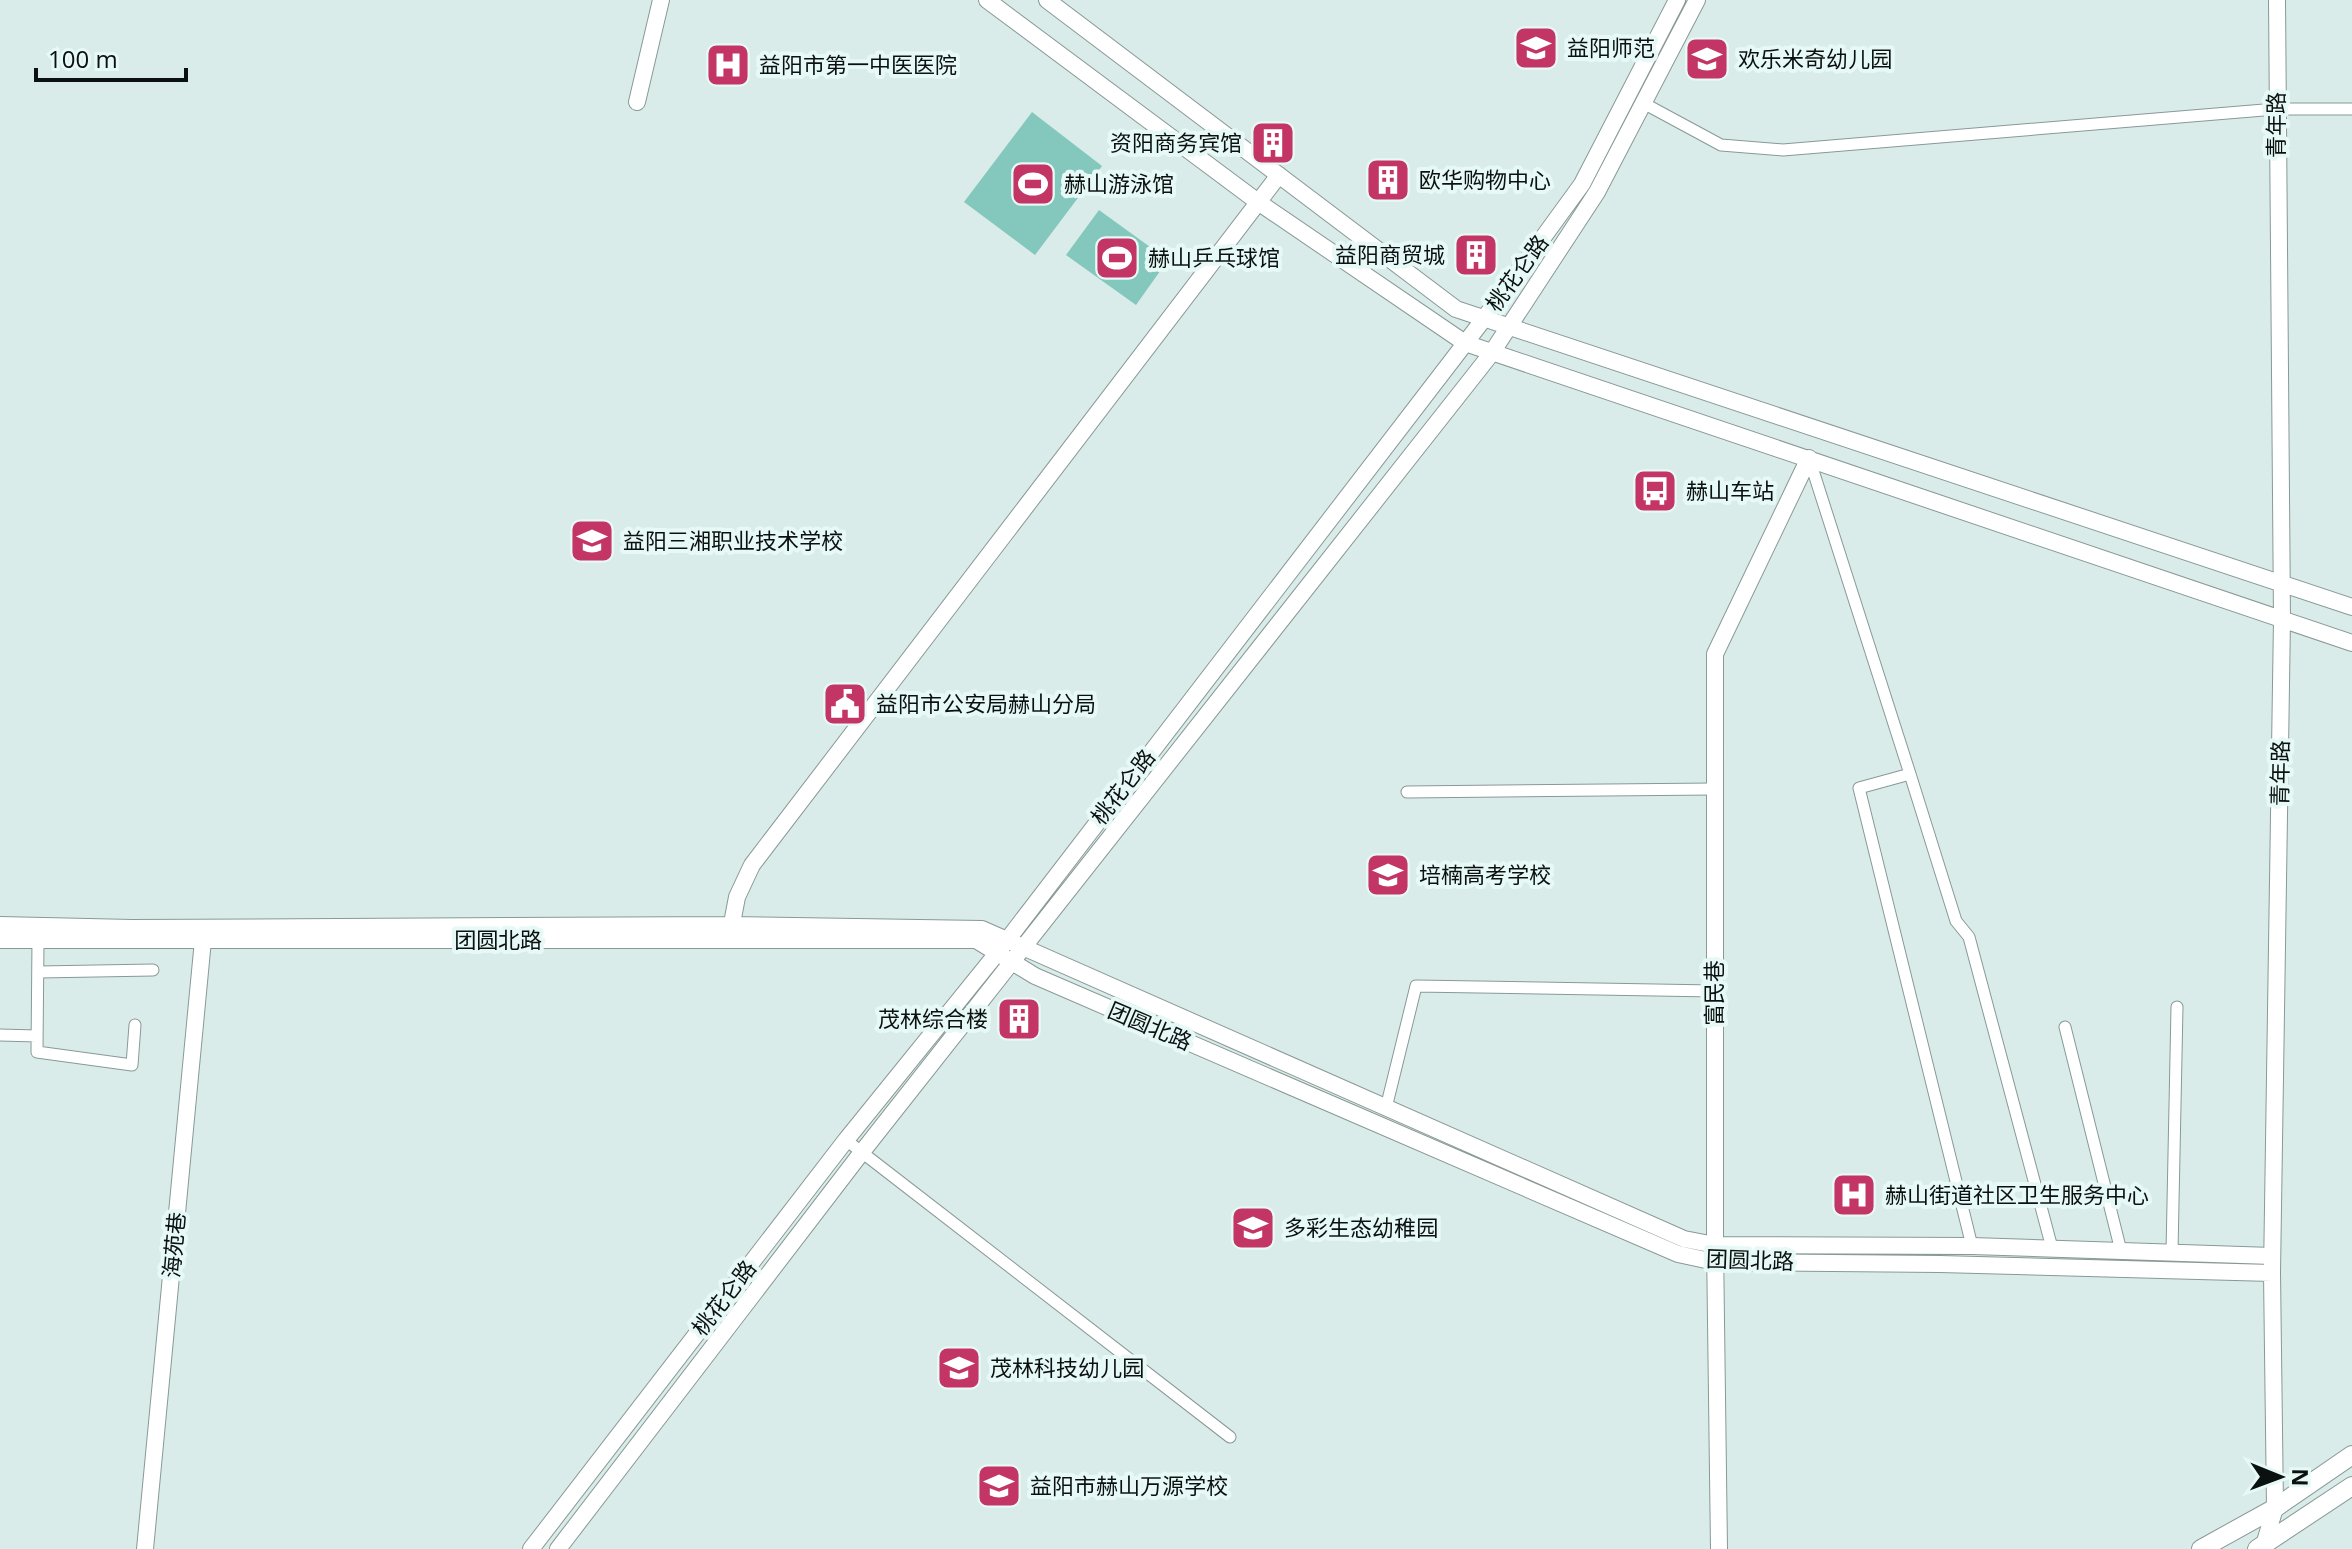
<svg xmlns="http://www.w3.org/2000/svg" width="2352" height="1549" font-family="'Open Sans','Noto Sans SC',sans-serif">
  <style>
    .green { fill: #83c7bd }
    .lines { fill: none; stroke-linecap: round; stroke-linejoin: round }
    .street-casing { stroke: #889996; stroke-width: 13 }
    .secondary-casing { stroke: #889996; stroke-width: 18 }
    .primary-casing { stroke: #889996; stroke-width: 20 }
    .street { stroke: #fff; stroke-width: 11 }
    .secondary { stroke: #fff; stroke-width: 16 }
    .primary { stroke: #fff; stroke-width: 18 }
    .labels { text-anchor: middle; stroke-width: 8; stroke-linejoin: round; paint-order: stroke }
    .poi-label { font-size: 22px; fill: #0b1110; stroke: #e7f9f6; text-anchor: start }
    .street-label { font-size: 22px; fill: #0b1110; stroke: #e7f9f6 }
  </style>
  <rect width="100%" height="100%" fill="#daece9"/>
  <path class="green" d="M1032,112L1102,166L1035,255L964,202Z
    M1099,210L1168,260L1136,305L1066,255Z"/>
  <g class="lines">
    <g class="street-casing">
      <path id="street" d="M1645,104L1721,145L1783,150L2276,109H2352
        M1809,458L1910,774
        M1407,792L1714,789
        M38,940L37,1052L132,1065L135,1025
        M39,972L153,970
        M2065,1027L2121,1251
        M0,1035L37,1036
        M1386,1108L1416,986L1714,991
        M846,1140L1230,1437
        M1972,1246L1859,788L1910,774L1956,921L1969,937L2052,1248
        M2172,1252L2177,1007"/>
    </g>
    <g class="secondary-casing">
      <path id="secondary" d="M987,0L1258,202L1465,343L2352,643
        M1047,0L1456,309L2352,607
        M637,102L661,0
        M0,925L132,928L731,925L982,929L1684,1239L1715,1245L1972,1246L2272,1256
        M730,934L737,897L752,865L1279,175
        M0,940H976L1035,976L1678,1254L1715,1262L1940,1264L2272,1273
        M2264,1545L2275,1508L2272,1273L2282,619L2277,0
        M145,1549L203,940
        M531,1549L846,1140L998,952L1483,320L1582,184L1677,0
        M558,1549L862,1152L1491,354L1597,192L1697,0
        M1719,1549L1715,1245V654L1809,458"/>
    </g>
    <g class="primary-casing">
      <path id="primary" d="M2201,1549L2275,1508L2352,1455
        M2257,1549L2352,1486"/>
    </g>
    <use href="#street" class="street"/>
    <use href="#secondary" class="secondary"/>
    <use href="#primary" class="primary"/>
  </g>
  <defs>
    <g id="school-square" transform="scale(2.3)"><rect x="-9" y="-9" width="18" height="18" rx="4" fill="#c23565" stroke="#e7f9f6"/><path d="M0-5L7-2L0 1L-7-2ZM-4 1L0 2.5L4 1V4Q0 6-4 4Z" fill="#fff"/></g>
    <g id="hospital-square" transform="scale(2.3)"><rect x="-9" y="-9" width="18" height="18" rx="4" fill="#c23565" stroke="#e7f9f6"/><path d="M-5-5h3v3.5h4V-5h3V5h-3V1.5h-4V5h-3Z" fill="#fff"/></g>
    <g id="building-square" transform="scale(2.3)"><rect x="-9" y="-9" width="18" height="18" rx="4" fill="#c23565" stroke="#e7f9f6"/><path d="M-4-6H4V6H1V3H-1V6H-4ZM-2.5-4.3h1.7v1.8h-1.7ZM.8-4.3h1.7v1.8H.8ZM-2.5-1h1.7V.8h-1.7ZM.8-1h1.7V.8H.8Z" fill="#fff"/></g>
    <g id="stadium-square" transform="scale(2.3)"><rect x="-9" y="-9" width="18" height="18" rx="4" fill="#c23565" stroke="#e7f9f6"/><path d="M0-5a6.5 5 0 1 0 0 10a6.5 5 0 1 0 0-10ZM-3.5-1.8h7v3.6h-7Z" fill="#fff"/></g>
    <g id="bus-square" transform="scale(2.3)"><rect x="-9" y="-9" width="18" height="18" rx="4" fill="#c23565" stroke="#e7f9f6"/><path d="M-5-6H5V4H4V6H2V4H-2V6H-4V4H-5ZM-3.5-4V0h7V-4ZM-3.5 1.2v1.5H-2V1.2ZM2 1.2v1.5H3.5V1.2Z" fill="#fff"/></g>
    <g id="civic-square" transform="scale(2.3)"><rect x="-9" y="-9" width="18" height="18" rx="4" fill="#c23565" stroke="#e7f9f6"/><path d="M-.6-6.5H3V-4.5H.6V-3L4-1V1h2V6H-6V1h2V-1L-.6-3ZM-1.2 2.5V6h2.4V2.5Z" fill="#fff"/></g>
  </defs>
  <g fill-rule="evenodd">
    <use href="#school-square" x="1536" y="48"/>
    <use href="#school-square" x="1707" y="59"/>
    <use href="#hospital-square" x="728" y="65"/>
    <use href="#building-square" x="1273" y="143"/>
    <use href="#building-square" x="1388" y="180"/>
    <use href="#stadium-square" x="1033" y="184"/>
    <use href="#building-square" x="1476" y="255"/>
    <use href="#stadium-square" x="1117" y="258"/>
    <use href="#bus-square" x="1655" y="491"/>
    <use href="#school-square" x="592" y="541"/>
    <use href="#civic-square" x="845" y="704"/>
    <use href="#school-square" x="1388" y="875"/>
    <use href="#building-square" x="1019" y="1019"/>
    <use href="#hospital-square" x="1854" y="1195"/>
    <use href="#school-square" x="1253" y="1228"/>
    <use href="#school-square" x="959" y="1368"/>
    <use href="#school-square" x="999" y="1486"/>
  </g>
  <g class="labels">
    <g class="poi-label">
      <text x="1567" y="56">益阳师范</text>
      <text x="1738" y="67">欢乐米奇幼儿园</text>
      <text x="759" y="73">益阳市第一中医医院</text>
      <text x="1242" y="151" text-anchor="end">资阳商务宾馆</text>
      <text x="1419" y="188">欧华购物中心</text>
      <text x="1064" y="192">赫山游泳馆</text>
      <text x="1445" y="263" text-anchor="end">益阳商贸城</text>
      <text x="1148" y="266">赫山乒乓球馆</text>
      <text x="1686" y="499">赫山车站</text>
      <text x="623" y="549">益阳三湘职业技术学校</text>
      <text x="876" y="712">益阳市公安局赫山分局</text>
      <text x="1419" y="883">培楠高考学校</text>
      <text x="988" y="1027" text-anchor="end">茂林综合楼</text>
      <text x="1885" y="1203">赫山街道社区卫生服务中心</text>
      <text x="1284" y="1236">多彩生态幼稚园</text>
      <text x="990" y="1376">茂林科技幼儿园</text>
      <text x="1030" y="1494">益阳市赫山万源学校</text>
    </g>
    <g class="street-label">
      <text transform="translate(2276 125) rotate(-90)" y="8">青年路</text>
      <text transform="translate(1517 273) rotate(-54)" y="8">桃花仑路</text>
      <text transform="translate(2280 773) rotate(-89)" y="8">青年路</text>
      <text transform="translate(1123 787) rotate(-52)" y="8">桃花仑路</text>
      <text x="498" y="948">团圆北路</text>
      <text transform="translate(1714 993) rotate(-90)" y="8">富民巷</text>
      <text transform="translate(1150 1026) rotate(23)" y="8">团圆北路</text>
      <text transform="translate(174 1245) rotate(-85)" y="8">海苑巷</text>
      <text transform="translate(1750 1260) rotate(2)" y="8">团圆北路</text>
      <text transform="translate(724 1298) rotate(-52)" y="8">桃花仑路</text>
    </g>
  </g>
  <g transform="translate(2280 1477) rotate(91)" stroke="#e7f9f6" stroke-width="6" paint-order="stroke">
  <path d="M0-6L14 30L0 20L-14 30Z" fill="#0b1110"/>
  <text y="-12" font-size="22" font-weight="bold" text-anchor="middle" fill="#0b1110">N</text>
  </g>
  <path d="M36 68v12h150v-12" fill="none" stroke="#0b1110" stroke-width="4"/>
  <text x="48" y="68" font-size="24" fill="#0b1110" stroke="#e7f9f6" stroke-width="6" paint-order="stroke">100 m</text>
</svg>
